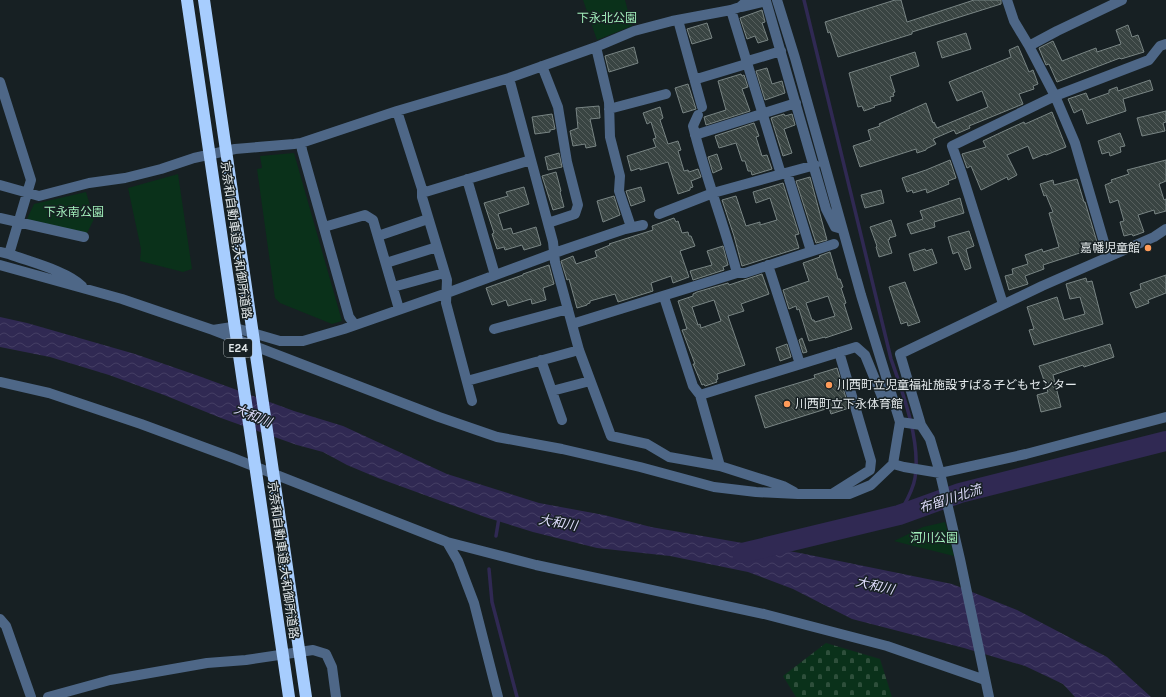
<svg xmlns="http://www.w3.org/2000/svg" width="1166" height="697" font-family="Karla,'Noto Sans JP',sans-serif">
  <style>
    .cemetery { fill: url(#cemetery-stones) }
    .park { fill: #0a311a }
    .water { fill: url(#water-waves) }
    .lines { fill: none; stroke-linecap: round; stroke-linejoin: round }
    .stream { stroke: #302953; stroke-width: 3.5 }
    .river { stroke: #302953; stroke-width: 20 }
    .building { fill: url(#building-back-hatch); stroke: #798584; fill-rule: evenodd }
    .minor { stroke: #4e6787; stroke-width: 10 }
    .motorway-bridge { stroke: #a7cdfe; stroke-width: 12 }
    .poi-dot { fill: #fe9b59; stroke: #172023; stroke-width: 1.5 }
    .labels { text-anchor: middle; stroke-width: 3; stroke-linejoin: round; paint-order: stroke }
    .shield { fill: #172023; stroke: #a6adaf; stroke-width: 1 }
    .shield-label { font-size: 11px; font-weight: bold; fill: #e3e9eb }
    .park-label { font-size: 12px; fill: #a1eeba; stroke: #172023 }
    .street-label { font-size: 12px; fill: #e3e9eb; stroke: #172023 }
    .poi-label { font-size: 12px; fill: #e3e9eb; stroke: #172023; text-anchor: start }
    .water-label { font-size: 13px; font-style: italic; fill: #dddbfa; stroke: #172023 }
  </style>
  <defs>
    <pattern id="cemetery-stones" width="16" height="16" patternUnits="userSpaceOnUse"><rect width="16" height="16" fill="#0a311a"/><path d="M2 7V4a2 2 0 0 1 4 0v3zM10 15v-3a2 2 0 0 1 4 0v3z" fill="#2e4f3b"/></pattern>
    <pattern id="water-waves" width="16" height="10" patternUnits="userSpaceOnUse"><rect width="16" height="10" fill="#302953"/><path d="M0 5q4-4 8 0t8 0" fill="none" stroke="#443e64"/></pattern>
    <pattern id="building-back-hatch" width="6" height="6" patternUnits="userSpaceOnUse"><rect width="6" height="6" fill="#394442"/><path d="M-1 5l2 2M0 0l6 6M5-1l2 2" fill="none" stroke="#565f5d"/></pattern>
  </defs>
  <rect width="100%" height="100%" fill="#172023"/>
  <path class="cemetery" d="M826,643L880,659L892,697H796L783,676Z"/>
  <path class="park" d="M583,0H625L632,26L597,40Z
    M294,153L342,321L332,324L280,303L275,298L257,169L262,168L260,156Z
    M178,174L192,269L183,272L140,261L141,249L128,188Z
    M86,192L94,219L87,233L27,219L34,204Z
    M945,522L954,556L894,541L923,527Z"/>
  <path class="water" d="M0,317L27,323L135,354L196,375L294,411L343,426L447,474L539,503L604,515L651,527L800,553L952,584L1017,610L1107,657L1151,697H1075L1063,684L1025,666L964,648L852,619L793,589L748,572L670,556L597,548L533,532L485,517L378,478L347,465L323,452L297,445L221,418L164,395L109,375L50,357L0,347Z"/>
  <g class="lines">
    <path class="stream" d="M804,0L891,359C903,393 921,442 915,478C913,491 905,503 899,515
      M496,536L499,518
      M489,569L492,602L517,697"/>
    <path class="river" d="M742,553L899,515L960,493L1166,441"/>
  </g>
  <path class="building" d="M895,0H901L907,22L974,0H1001V4L912,32V34L838,57L830,32L828,33L825,22Z
    M762,10L765,22L762,23L768,40L758,43L755,36L747,39L740,18Z
    M707,23L712,38L692,44L687,29Z
    M1128,25L1132,37L1138,35L1144,52L1121,59L1120,58L1057,82L1049,64L1046,65L1039,48L1053,41L1062,61L1096,48L1097,52L1121,44L1116,30Z
    M966,33L971,49L942,58L937,42Z
    M1018,46L1029,72L1033,70L1038,84L1033,86L1034,89L1019,94L1023,104L969,126L970,128L956,134L954,130L933,139L936,144L926,149V150L917,153L916,149L860,167L853,146L871,140L868,130L880,126L879,124L926,103L933,123L934,122L937,128L988,107L982,91L957,101L949,82L1011,57L1009,50Z
    M634,47L638,63L609,72L605,56Z
    M915,52L919,66L890,76L895,92L893,93L894,96L890,97L891,101L874,106L875,107L864,111L862,106L858,107L849,73Z
    M767,68L772,84L782,81L785,93L765,100L756,71Z
    M741,74L742,76L744,75L748,87L742,89L750,111L706,125L704,117L726,110L718,81Z
    M1150,80L1153,90L1123,99L1126,111L1087,124L1082,109L1074,113L1068,99L1086,93L1089,100L1109,93V90L1117,87L1118,91Z
    M688,84L696,109L683,113L675,88Z
    M599,106L600,118L590,119L596,146L586,148L585,144L573,146L570,131L578,128L576,108Z
    M660,107L663,118L660,120L668,144L678,141L681,150L678,151L684,171L688,170L689,172L698,169L701,177L691,181L693,187L690,188V190L678,194L668,162L640,170V168L631,171L627,156L656,147L653,139L656,138L651,122L647,124L643,113Z
    M1166,111V122L1163,123L1165,131L1142,136L1137,118Z
    M1052,112L1066,147L1046,155L1045,154L1033,159L1028,146L1007,155L1017,175L1008,180L1007,177L981,190L971,166L967,168L962,154L986,147L983,141L1002,132L1024,122L1025,124Z
    M552,114L555,129L550,130V132L535,134L532,117Z
    M784,114L785,116L792,114L795,125L784,129L792,153L783,156L771,118Z
    M754,123L759,136L756,137L762,156L767,155L772,169L752,175L751,171H748L745,161H742L736,143L719,148L715,136Z
    M1120,133L1125,146L1120,147L1121,152L1110,156L1109,152L1102,154L1098,141Z
    M559,153L562,167L548,170L545,157Z
    M717,154L722,169L713,173L708,157Z
    M950,160L956,178L948,181L949,184L927,193L926,189L913,193L912,190L907,192L902,178L926,170Z
    M1166,160V181L1159,184L1164,200L1166,199V211L1155,214L1154,210L1138,215L1144,232L1133,236L1132,234L1124,236L1120,222L1124,221L1118,200L1110,203L1105,185L1112,182L1111,180L1129,174L1127,170Z
    M556,172L561,191L560,192L564,207L553,210L542,176Z
    M810,177L827,240L816,243L796,181Z
    M1077,179L1084,202H1085L1097,242L1093,244L1095,248L1043,265L1044,269L1025,276L1028,284L1009,290L1005,276L1013,274L1012,269L1028,264L1025,255L1042,249L1043,252L1059,247L1049,213L1053,212L1046,195L1044,196L1040,184L1053,180L1054,185Z
    M783,183L799,234L795,235L799,248L742,266L734,236L722,200L736,196L746,226L760,222V225L777,220L770,198L756,203L753,192Z
    M524,187L529,204L498,214L503,230L511,228L513,234L536,227L541,245L524,250L522,245L505,250L504,247L497,249L492,234L494,233L484,203L508,196L506,192Z
    M641,187L645,201L631,206L626,191Z
    M881,190L884,203L865,208L861,195Z
    M614,196L620,215L603,222L597,201Z
    M960,198L964,213L934,222L935,227L911,234L907,224L923,219L920,211Z
    M674,218L676,222L678,221L682,233L688,232L689,236H691L695,246L680,251L689,277L673,283L671,276L651,283L653,291L618,302L615,294L590,301V303L587,304V305L577,308L569,279L567,280L561,261L573,256L576,264L597,257L595,251L610,245L609,244L653,230L652,226Z
    M891,220L896,236L889,238L890,239L888,240L892,253L879,257L876,247L877,246L870,227Z
    M969,231L974,246L966,249L971,268L965,270L958,252L953,254L948,237Z
    M723,246L728,265L723,267L724,270L693,280L690,271L712,265L707,251Z
    M925,249L926,251L932,249L937,263L914,271L909,254Z
    M830,252L838,279H840L843,287L841,288L846,303L844,304L852,329L825,338V337L809,341L799,309L797,310L796,306L789,309L783,290L809,281L803,263L820,257L819,256ZM828,296L835,316L815,322L814,320H812L806,303Z
    M549,265L554,284L543,288L546,300L532,304L531,299L508,306L506,300L492,305L486,288L523,275V274Z
    M762,274L769,294L741,304L744,311L728,316L745,365L717,374L718,379L716,380L717,382L705,386L704,384L702,385L693,364H695L682,330L687,329L678,301L693,296V294L697,292L728,283L729,285ZM714,300L721,321L701,328L700,324L698,325L692,307Z
    M1166,275V293L1148,300L1149,303L1136,308L1130,293L1141,289L1140,284Z
    M1086,278L1087,282L1092,281L1103,324L1034,345L1029,330L1034,329L1027,307L1057,297L1064,320L1085,314L1080,297L1070,299L1066,284Z
    M905,282L920,322L908,326L907,322L901,324L889,287Z
    M802,338L807,352L803,353L799,340Z
    M787,344L791,357L780,361L776,348Z
    M1110,344L1114,357L1084,367L1083,365L1053,375L1061,407L1041,412L1037,395L1048,392L1039,366Z
    M837,368L849,408L831,414L829,408L765,428L755,396L815,378L814,375Z"/>
  <g class="lines">
    <path class="minor" d="M1007,0L1014,21L1029,46L1055,96L1075,143L1108,256
      M742,7L766,1L826,209L835,227L842,229
      M731,10L780,171L788,176L811,251
      M678,20L702,107
      M1029,46L1057,31L1122,0
      M596,47L609,102L610,137L620,176L619,191L631,227
      M542,66L558,107L567,162L578,205L575,214L548,223
      M509,78L553,242L555,262L579,350L611,436L647,444L669,457L720,466L783,486L794,492
      M694,78H700L743,65L751,60L781,51
      M0,82L31,180L9,254
      M609,109L666,94
      M397,111L422,189V197L447,280L446,303L472,401
      M698,115L693,126C705,176 724,224 737,273
      M695,135L796,103
      M301,143L302,150L349,317L355,325
      M467,179L495,275
      M0,185L39,196L89,183L125,178L161,169L194,158L235,149L294,144L301,143L397,111L509,78L596,47L634,31L672,21L731,10L740,7L748,0
      M422,193L531,160
      M659,214L713,193L815,165
      M0,218L84,237
      M324,227L365,215L373,220L399,309
      M378,236L428,219
      M0,252L9,254C30,262 67,271 82,286
      M386,263L437,247
      M0,265L122,299L213,330L439,417L497,437L562,449L640,467L714,487L756,492L798,494H849L871,485L893,464L900,422L861,295L795,58L777,0
      M768,265L800,364
      M393,287L444,273
      M664,297L693,386L700,395L720,466
      M1003,304L962,174L952,146L1055,96L1149,60L1160,46L1166,44
      M572,324L737,273H745L834,244
      M494,329L568,309
      M213,330L232,327L280,341H303L344,329L447,293L563,250L625,229L643,225
      M541,360L562,420
      M467,381L579,350
      M0,382L49,393L141,424L233,458L447,542L536,565L764,614L887,646L985,680
      M552,391L590,381
      M700,395L856,347L865,355L883,399L892,400
      M900,422L921,425
      M893,464L904,467L940,473L1026,454L1166,417
      M832,494L870,470L871,461L839,352
      M447,542L458,561L474,603L498,697
      M0,619L6,626L31,697
      M48,697L110,680L207,663L246,660L313,650L326,654L332,667L336,697
      M989,697L960,559L940,473L930,439L921,425L900,354L1042,286L1154,237L1166,229"/>
    <path class="motorway-bridge" d="M187,0L289,697
      M204,0L306,697"/>
  </g>
  <g class="poi-dot">
    <circle cx="1148" cy="248" r="4"/>
    <circle cx="829" cy="385" r="4"/>
    <circle cx="787" cy="404" r="4"/>
  </g>
  <g class="labels">
    <rect class="shield" x="224" y="339" width="28" height="18" rx="3"/>
    <g class="shield-label">
      <text x="238" y="352">E24</text>
    </g>
    <g class="park-label">
      <text x="607" y="22">下永北公園</text>
      <text x="74" y="216">下永南公園</text>
      <text x="934" y="542">河川公園</text>
    </g>
    <g class="street-label">
      <text transform="translate(236 240) rotate(82)" y="4">京奈和自動車道;大和御所道路</text>
      <text transform="translate(283 560) rotate(82)" y="4">京奈和自動車道;大和御所道路</text>
    </g>
    <g class="poi-label">
      <text x="1140" y="252" text-anchor="end">嘉幡児童館</text>
      <text x="837" y="389">川西町立児童福祉施設すばる子どもセンター</text>
      <text x="795" y="408">川西町立下永体育館</text>
    </g>
    <g class="water-label">
      <text transform="translate(253 415) rotate(22)" y="5">大和川</text>
      <text transform="translate(950 498) rotate(-18)" y="5">布留川北流</text>
      <text transform="translate(558 522) rotate(10)" y="5">大和川</text>
      <text transform="translate(875 585) rotate(13)" y="5">大和川</text>
    </g>
  </g>
</svg>
